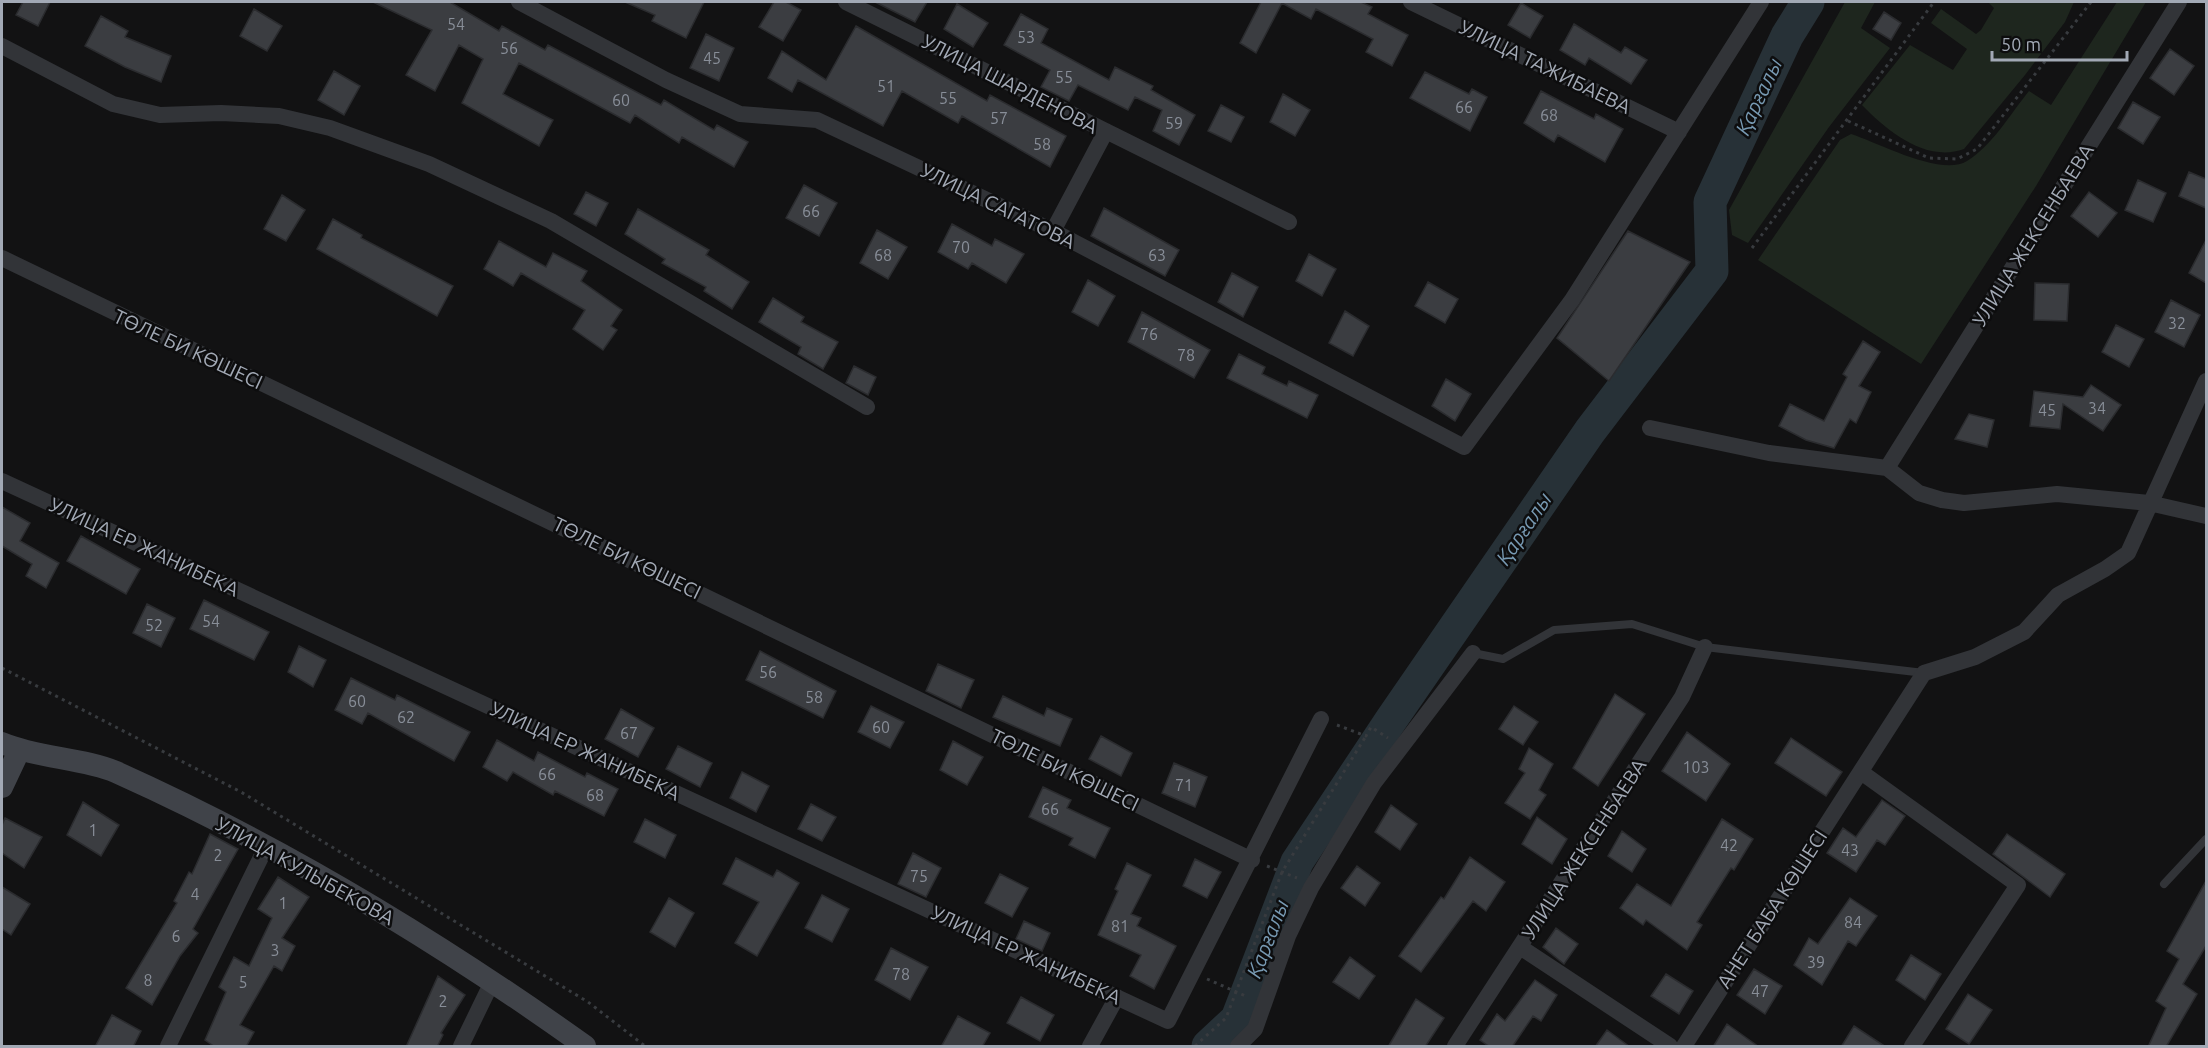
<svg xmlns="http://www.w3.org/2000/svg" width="2208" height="1048" font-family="Ubuntu,sans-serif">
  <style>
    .green { fill: #1e261e }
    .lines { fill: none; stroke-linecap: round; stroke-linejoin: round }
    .river { stroke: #273137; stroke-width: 33 }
    .building { fill: #3b3d41; stroke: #2b2c2f; stroke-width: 1.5 }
    .path { stroke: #383b3f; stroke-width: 3; stroke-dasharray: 3 4.5; stroke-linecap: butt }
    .lane { stroke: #323438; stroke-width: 8 }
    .street { stroke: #323438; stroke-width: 16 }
    .secondary { stroke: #404349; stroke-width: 22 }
    .labels { text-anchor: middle; stroke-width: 5; stroke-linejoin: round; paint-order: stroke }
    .number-label { font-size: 16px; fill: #888e98 }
    .street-label { font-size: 20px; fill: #a2a9b5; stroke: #0d0d0e }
    .water-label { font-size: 21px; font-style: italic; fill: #7799b2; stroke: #0d0d0e }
  </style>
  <rect width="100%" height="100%" fill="#121213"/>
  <path class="green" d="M1845,2H1875L1861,28L1890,48L1829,127L1748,243L1732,235L1729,210Z
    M1988,2H2074L2065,22L2025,75L1964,149C1926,163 1887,131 1862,105L1910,45L1953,70L1967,49L1931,23L1941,9L1976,34L1981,30L1994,8Z
    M2117,2H2146L2036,186L1921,364L1758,260L1840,140L1851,134C1879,143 1941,177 1967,161C1992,146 2011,113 2029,91L2051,105Z"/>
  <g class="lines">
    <path class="river" d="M1208,1046L1237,1019L1297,862L1391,720L1590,431L1712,271L1710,202L1787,36L1808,2"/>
  </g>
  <path class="building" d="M23,2H50L38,26L16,15Z
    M373,2H450L499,31L502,26L545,50L548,45L661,105L664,100L714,130L717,125L748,142L734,167L682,137L679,143L635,115L630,123L519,63L503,94L553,120L539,146L462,103L483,59L459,45L435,91L406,75L432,30Z
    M625,2H704L686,38L652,21L655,15Z
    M774,2H786L801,10L783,41L759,27Z
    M875,2H927L915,22Z
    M1261,2H1361L1372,7L1368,14L1408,35L1392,66L1366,52L1373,39L1316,9L1311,19L1282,3L1256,53L1240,43Z
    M1521,3L1543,16L1530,38L1508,25Z
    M957,4L988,23L973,47L944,29Z
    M254,9L282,26L267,51L240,36Z
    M1884,12L1901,23L1891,40L1873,29Z
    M1021,14L1048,29L1041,43L1109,80L1115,67L1153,86L1151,90L1195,115L1179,145L1153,131L1162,110L1135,97L1128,110L1078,85L1069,101L1041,87L1050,70L1004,45Z
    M101,16L128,31L125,37L171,56L161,82L125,67L85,46Z
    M1574,24L1621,53L1625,47L1647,60L1631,84L1589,58L1585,65L1560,50Z
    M856,26L987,101L990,95L1066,136L1050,167L962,116L958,123L902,91L883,126L798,80L792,92L768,78L782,51L826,80Z
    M706,34L734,48L719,81L690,68Z
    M2170,49L2194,66L2174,95L2150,78Z
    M334,71L360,86L344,115L318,100Z
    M1425,72L1469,94L1472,89L1487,97L1470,131L1410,98Z
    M1541,91L1594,119L1596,114L1623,129L1605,162L1558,135L1554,142L1524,123Z
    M1283,94L1310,110L1295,136L1270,122Z
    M2133,102L2160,117L2143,144L2118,128Z
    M1221,105L1244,117L1231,142L1208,131Z
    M2189,172L2206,179V208L2179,196Z
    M2138,180L2166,193L2153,222L2125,210Z
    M804,185L837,203L819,236L786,218Z
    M586,192L608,203L596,226L574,214Z
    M2089,192L2117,213L2098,237L2071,216Z
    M282,195L305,210L286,241L264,229Z
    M1104,208L1179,250L1165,276L1091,236Z
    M638,209L709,250L706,255L749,282L732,309L704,291L706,287L662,263L665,259L625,234Z
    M333,219L362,235L361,238L453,286L437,316L317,249Z
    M952,224L992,246L995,239L1024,254L1006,283L972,263L968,269L938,252Z
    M877,230L907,247L888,279L860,263Z
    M1628,231L1690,262L1609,381L1557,338Z
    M2206,240V283L2189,273Z
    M499,241L546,267L553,253L587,271L581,281L622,310L611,326L617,330L603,350L573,329L585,310L521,273L513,286L484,269Z
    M1309,254L1336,269L1322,296L1296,281Z
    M1232,273L1258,287L1243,317L1218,302Z
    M1088,280L1115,296L1098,326L1072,312Z
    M1428,282L1458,299L1445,323L1415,306Z
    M2035,283L2069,284L2067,321L2034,320Z
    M773,298L804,317L801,322L838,342L823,369L798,354L801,347L759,322Z
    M2171,300L2200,315L2184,347L2155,332Z
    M1345,311L1369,326L1353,356L1329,343Z
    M1142,312L1210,350L1194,378L1128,342Z
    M2116,325L2144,339L2129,367L2102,352Z
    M1863,341L1880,352L1859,386L1871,392L1856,423L1850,419L1834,448L1806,440L1779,426L1790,404L1824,421L1847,377L1843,374Z
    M1239,354L1265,367L1262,374L1287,386L1289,381L1318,395L1307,418L1227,378Z
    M854,366L876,377L868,395L846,383Z
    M1446,379L1471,394L1455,421L1432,406Z
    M2091,385L2121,405L2103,431L2063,404L2060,429L2030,426L2034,391L2083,397Z
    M1969,414L1994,420L1987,447L1955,439Z
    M2,507L30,523L20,541L59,563L46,588L26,576L32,564L2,546Z
    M81,536L140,569L126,594L67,561Z
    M204,600L269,632L254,660L190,629Z
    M147,604L175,618L161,647L133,633Z
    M299,646L326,660L313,687L288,672Z
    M760,651L836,691L823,718L746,680Z
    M938,664L974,680L961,708L926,691Z
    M351,678L395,700L397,695L470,732L454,761L368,713L362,724L335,710Z
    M1615,694L1645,714L1598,786L1573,768Z
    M1003,696L1044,716L1047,708L1072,719L1060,746L993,717Z
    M871,706L904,722L890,748L858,732Z
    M1514,706L1538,722L1523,745L1499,729Z
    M621,709L654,728L638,757L605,739Z
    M1687,732L1730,764L1706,801L1662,771Z
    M1101,736L1132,753L1121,776L1089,759Z
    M1791,738L1842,772L1826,796L1775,763Z
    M497,740L534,761L538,752L585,777L587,773L618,789L604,816L555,791L553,795L513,772L507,781L483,767Z
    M953,741L983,757L967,785L940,770Z
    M678,746L712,763L700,787L666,769Z
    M1529,748L1553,764L1539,790L1546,795L1530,819L1505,803L1525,773L1519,769Z
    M1174,763L1207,777L1195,807L1162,793Z
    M742,772L769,786L756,812L730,798Z
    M1043,787L1071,800L1067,808L1110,828L1095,858L1069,845L1073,838L1029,817Z
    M1882,800L1905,816L1885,845L1877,840L1856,872L1827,853L1843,828L1856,837Z
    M83,802L119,825L101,856L67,835Z
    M811,804L836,817L822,841L798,829Z
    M1391,805L1417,824L1400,850L1375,832Z
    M1537,817L1567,839L1552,864L1522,844Z
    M5,818L42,837L24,868L2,853V825Z
    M645,819L676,835L665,858L634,842Z
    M1722,819L1753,839L1734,870L1731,868L1697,922L1702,925L1687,950L1646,920L1643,925L1620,908L1637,884L1671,906Z
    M1622,831L1646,849L1632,872L1608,856Z
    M210,834L238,849L193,929L198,933L180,956L152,1005L126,988L177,903L174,901L189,872L192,874Z
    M2007,834L2065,874L2050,897L1993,854Z
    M913,853L941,868L926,897L898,884Z
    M1470,857L1505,882L1486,911L1473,901L1421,972L1399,956L1441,897L1444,899Z
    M736,858L773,877L777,870L799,883L757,956L735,943L759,902L723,884Z
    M1195,859L1221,872L1207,898L1183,886Z
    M1127,863L1151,875L1131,914L1141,918L1137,926L1176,946L1154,989L1130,976L1141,955L1098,935L1118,891L1115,889Z
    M1357,866L1380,883L1365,906L1341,888Z
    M1000,874L1028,888L1012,917L985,903Z
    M278,877L309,897L282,938L295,946L282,971L274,966L240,1025L254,1032L246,1047H215L205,1040L226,992L219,987L234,957L249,966L272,918L258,909Z
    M2206,881V946L2183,984L2197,994L2166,1047H2148L2166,1008L2156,1001L2179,959L2167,951Z
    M2,887L30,904L11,935L2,929Z
    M822,895L849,909L832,942L805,928Z
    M669,898L694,913L675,947L650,932Z
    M1850,898L1877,916L1856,946L1848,941L1822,985L1794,965L1809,938L1818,944Z
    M1024,921L1050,933L1042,951L1016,939Z
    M1556,928L1578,944L1564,964L1543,947Z
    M891,948L928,967L910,1000L875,980Z
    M1911,955L1941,974L1925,1000L1896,980Z
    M1350,957L1375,976L1359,999L1333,982Z
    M1754,969L1782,986L1765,1014L1737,995Z
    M1666,974L1693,991L1679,1014L1651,996Z
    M438,976L465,995L441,1033L443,1035L437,1047H406Z
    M1535,980L1557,995L1541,1021L1533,1016L1512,1047H1490L1480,1040L1497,1014L1505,1021Z
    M1968,994L1992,1010L1969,1044L1946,1029Z
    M1021,997L1054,1015L1040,1041L1007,1023Z
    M1416,999L1444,1018L1425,1047H1388Z
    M112,1015L141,1031L133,1047H95Z
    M958,1016L990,1033L982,1047H941Z
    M1727,1024L1759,1047H1713Z
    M1854,1026L1886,1047H1841Z
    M1607,1030L1630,1047H1595Z"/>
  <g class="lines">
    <path class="path" d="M1848,121L1929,158L1957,159L1977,149L2091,2
      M1752,248L1934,2
      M2,668L241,792L588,1002L645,1046
      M1337,725L1366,736L1371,727L1388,738
      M1267,866L1297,878
      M1207,979L1248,997
      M1195,1046L1226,1018L1282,872L1366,736"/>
    <path class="lane" d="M1473,653L1503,659L1554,630L1632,624L1705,647L1924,673
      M2164,884L2206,839"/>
    <path class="street" d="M519,2L666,80L740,114L817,120L1053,231L1464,447L1572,300L1761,2
      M846,2L1289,222
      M1411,2L1679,132
      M2,46L113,104L160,115L221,113L279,116L330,128L429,164L551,221L867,407
      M1053,231L1106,131
      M2,258L1252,860
      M1650,428L1769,453L1887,468L1919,493L1942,500L1964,503L2057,494L2149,503L2206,516
      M1887,468L2179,2
      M2,481L1168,1021L1321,719
      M1861,772L2018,885L1912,1046
      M1520,947L1670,1046
      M168,1046L267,845
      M461,1046L493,980
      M1090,1046L1117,997
      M1238,1046L1255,1029L1288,936L1311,888L1374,783L1473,653
      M1455,1046L1682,697L1705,647
      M1684,1046L1924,673L1975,657L2024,632L2058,595L2105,569L2128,553L2206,381"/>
    <path class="secondary" d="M2,743C37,758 83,758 116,772C281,846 438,941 585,1046
      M2,787L19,751"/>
  </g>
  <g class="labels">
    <g class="number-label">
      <text x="456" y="30">54</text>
      <text x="1026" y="43">53</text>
      <text x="509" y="54">56</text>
      <text x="712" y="64">45</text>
      <text x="1064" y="83">55</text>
      <text x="886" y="92">51</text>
      <text x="948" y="104">55</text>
      <text x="621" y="106">60</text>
      <text x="1464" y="113">66</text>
      <text x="1549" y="121">68</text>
      <text x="999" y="124">57</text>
      <text x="1174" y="129">59</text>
      <text x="1042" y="150">58</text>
      <text x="811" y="217">66</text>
      <text x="961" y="253">70</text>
      <text x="883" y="261">68</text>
      <text x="1157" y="261">63</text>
      <text x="2177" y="329">32</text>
      <text x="1149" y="340">76</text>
      <text x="1186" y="361">78</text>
      <text x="2097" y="414">34</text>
      <text x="2047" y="416">45</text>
      <text x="211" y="627">54</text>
      <text x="154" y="631">52</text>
      <text x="768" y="678">56</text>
      <text x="814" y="703">58</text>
      <text x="357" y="707">60</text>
      <text x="406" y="723">62</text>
      <text x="881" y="733">60</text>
      <text x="629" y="739">67</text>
      <text x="1696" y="773">103</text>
      <text x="547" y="780">66</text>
      <text x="1184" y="791">71</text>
      <text x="595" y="801">68</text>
      <text x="1050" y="815">66</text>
      <text x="93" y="836">1</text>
      <text x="1729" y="851">42</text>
      <text x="1850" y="856">43</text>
      <text x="218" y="861">2</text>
      <text x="919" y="882">75</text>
      <text x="195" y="900">4</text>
      <text x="283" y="909">1</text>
      <text x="1853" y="928">84</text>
      <text x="1120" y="932">81</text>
      <text x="176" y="942">6</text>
      <text x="275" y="956">3</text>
      <text x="1816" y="968">39</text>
      <text x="901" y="980">78</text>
      <text x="148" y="986">8</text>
      <text x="243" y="988">5</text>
      <text x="1760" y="997">47</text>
      <text x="443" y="1007">2</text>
    </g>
    <g class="street-label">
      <text transform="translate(1545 67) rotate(26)" y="7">УЛИЦА ТАЖИБАЕВА</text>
      <text transform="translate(1010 84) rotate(27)" y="7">УЛИЦА ШАРДЕНОВА</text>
      <text transform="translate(998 206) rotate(26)" y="7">УЛИЦА САГАТОВА</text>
      <text transform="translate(2033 235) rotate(-58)" y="7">УЛИЦА ЖЕКСЕНБАЕВА</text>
      <text transform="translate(188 349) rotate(25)" y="7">ТӨЛЕ БИ КӨШЕСІ</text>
      <text transform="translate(144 547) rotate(25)" y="7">УЛИЦА ЕР ЖАНИБЕКА</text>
      <text transform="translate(627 558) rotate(26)" y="7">ТӨЛЕ БИ КӨШЕСІ</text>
      <text transform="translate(585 751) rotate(25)" y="7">УЛИЦА ЕР ЖАНИБЕКА</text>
      <text transform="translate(1065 770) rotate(26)" y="7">ТӨЛЕ БИ КӨШЕСІ</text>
      <text transform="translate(1584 849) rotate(-57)" y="7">УЛИЦА ЖЕКСЕНБАЕВА</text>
      <text transform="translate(305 871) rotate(29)" y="7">УЛИЦА КУЛЫБЕКОВА</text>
      <text transform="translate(1772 909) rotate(-57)" y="7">АНЕТ БАБА КӨШЕСІ</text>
      <text transform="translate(1026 955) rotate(25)" y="7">УЛИЦА ЕР ЖАНИБЕКА</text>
    </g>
    <g class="water-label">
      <text transform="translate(1759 97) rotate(-65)" y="7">Қарғалы</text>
      <text transform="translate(1524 529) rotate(-56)" y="7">Қарғалы</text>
      <text transform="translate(1268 939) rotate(-69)" y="7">Қарғалы</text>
    </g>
  </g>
  <rect width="2208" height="1048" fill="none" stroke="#a2a9b5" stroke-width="6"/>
  <path d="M1992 51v9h135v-9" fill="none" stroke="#a2a9b5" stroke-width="3"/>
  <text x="2001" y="51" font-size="18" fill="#a2a9b5" stroke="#0d0d0e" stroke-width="4.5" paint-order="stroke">50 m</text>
</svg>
